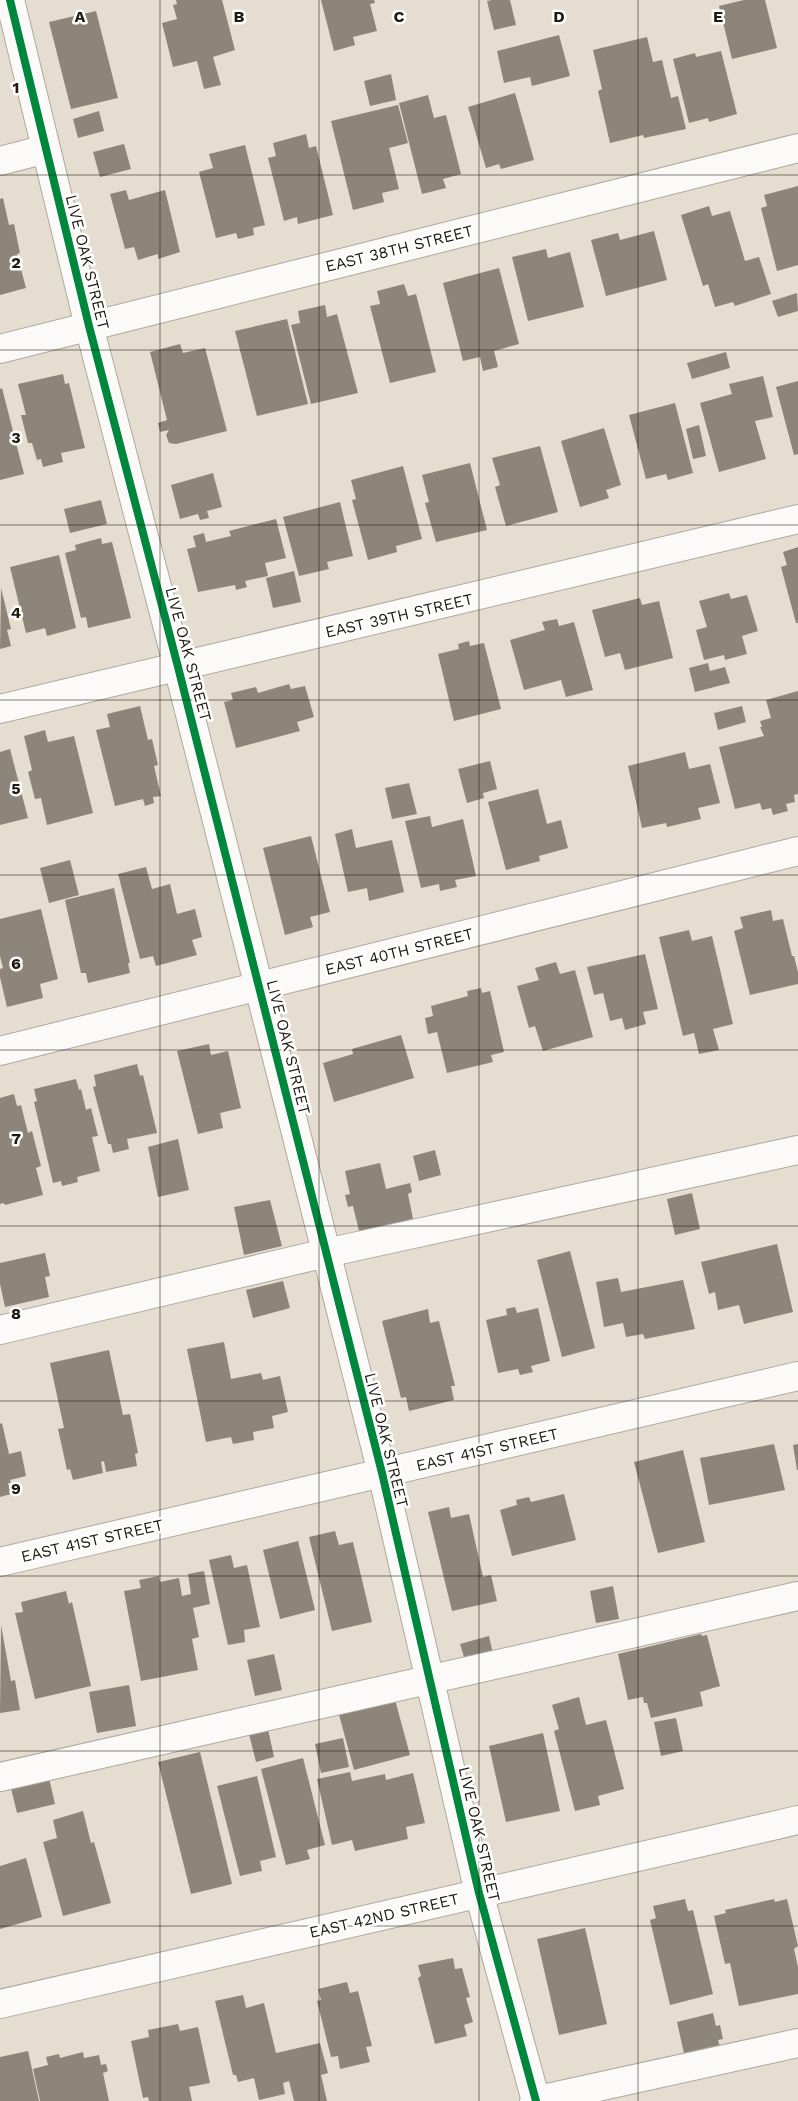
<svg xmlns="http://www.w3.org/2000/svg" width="798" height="2101" font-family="'Work Sans',sans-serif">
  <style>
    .building { fill: #8e857a }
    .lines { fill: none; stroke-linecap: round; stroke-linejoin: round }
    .minor-casing { stroke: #afa89d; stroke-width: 30 }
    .minor { stroke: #fbfaf8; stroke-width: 28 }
    .cycleway-casing { stroke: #fff; stroke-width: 11 }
    .cycleway { stroke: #00873e; stroke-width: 8 }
    .grid { fill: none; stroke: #1f1a10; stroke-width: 1; stroke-opacity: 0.55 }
    .labels { text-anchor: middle; stroke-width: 5; stroke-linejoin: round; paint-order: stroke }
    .street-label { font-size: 16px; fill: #1f1a10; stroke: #fff }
    .grid-label { font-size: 16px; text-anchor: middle; font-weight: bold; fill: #1f1a10; stroke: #fff; stroke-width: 5; stroke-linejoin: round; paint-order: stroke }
  </style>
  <rect width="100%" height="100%" fill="#e5ddcf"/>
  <path class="building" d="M176,0H222L235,50L213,57L221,85L204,89L197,61L173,67L162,23L177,19L173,5L177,4Z
    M321,0H374L375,3L370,4L377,31L353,37L355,45L334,51Z
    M492,0H510L516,25L494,30L487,1Z
    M744,0H765L777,48L732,59L719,6Z
    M96,11L118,98L71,109L49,22Z
    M559,35L570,76L532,86L530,77L504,83L497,51Z
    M647,37L653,62L662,60L671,98L678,96L686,129L644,138L643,135L610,143L598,91L602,89L593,50Z
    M721,51L737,114L709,122L708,118L689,123L673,59L695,53L696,57Z
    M391,74L396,100L370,106L364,81Z
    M515,93L534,160L501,169L499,164L486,168L468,107Z
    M428,95L434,118L446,115L461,174L443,179L446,188L422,194L399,103Z
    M398,105L408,143L389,148L399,189L382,193L384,202L353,210L331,121Z
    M99,111L104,131L78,138L73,119Z
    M306,134L309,148L316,146L333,215L298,224L297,217L284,221L268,158L276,156L273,143Z
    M124,144L131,169L100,177L93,152Z
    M245,145L265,225L253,228L254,235L238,239L236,233L216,238L199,172L213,168L209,154Z
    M798,186V265L777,271L761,208L767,206L764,195Z
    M126,190L129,200L165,190L180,252L158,259V254L138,260L134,247L125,249L110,194Z
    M3,198L9,225L14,224L20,253L17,254L26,288L0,295V199Z
    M709,206L712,216L730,211L745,261L759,257L771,294L735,306L733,302L715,307L708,284L703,286L681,215Z
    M654,231L667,280L606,296L591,240L618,233L620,240Z
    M546,249L548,258L570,252L584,307L528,321L512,257Z
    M499,268L519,344L494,351L498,367L483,371L480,357L463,361L443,283Z
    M404,284L408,296L416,294L436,372L390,383L370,306L380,304L377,291Z
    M797,293L798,311L778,317L772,301Z
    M325,305L327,317L337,314L358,393L311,404L291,325L300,323L298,311Z
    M287,319L308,404L257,416L235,331Z
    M180,344L183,353L205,348L227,431L176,444L169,443L166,435L169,430L160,432L158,423L167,420L150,352Z
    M726,352L730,368L692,379L687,363Z
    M63,374L65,384L69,383L85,448L61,453L63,462L43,467L41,459L37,460L32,443H28L21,415H26L18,384Z
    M763,376L773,417L755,421L766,459L719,472L700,403L732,394L729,384Z
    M798,381V454L794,455L776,387Z
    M2,388L24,474L0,480V389Z
    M675,403L693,473L668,480L666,474L646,479L629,415Z
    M699,425L706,456L693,459L686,429Z
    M604,428L621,485L606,490L609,498L580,507L561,441Z
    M540,446L558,512L506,526L495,487L500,485L492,458Z
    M470,463L487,530L436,542L425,503L429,502L422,475Z
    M403,466L422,539L396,546L397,552L368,560L352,500L356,499L351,480Z
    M213,473L222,507L207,511L209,518L200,520L198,514L180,519L171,485Z
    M101,500L107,524L70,533L64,509Z
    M340,502L353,556L327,562L329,569L299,576L283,517Z
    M276,519L286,558L265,563L268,576L245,581L247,587L236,590L235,585L198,592L187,549L196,547L193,536L204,533L206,542L231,536L229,531Z
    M101,538L102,544L112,542L131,618L88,628L86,617L81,618L65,553L76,550L75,545Z
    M798,547V623H796L781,567L787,565L783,552Z
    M59,555L76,628L47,636L45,628L26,633L10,567Z
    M294,571L301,602L273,608L266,578Z
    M1,588L11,629L7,630L11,646L0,649Z
    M729,593L731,599L747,595L758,631L742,636L747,654L725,660L724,655L704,660L696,630L707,627L699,601Z
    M640,598L642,605L659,601L673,658L625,670L620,653L605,657L592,610Z
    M557,619L559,626L574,622L593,690L566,697L561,680L524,690L510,640L545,630L542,622Z
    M469,641L470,646L484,643L501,709L454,721L438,654L459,649L458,644Z
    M708,663L710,671L725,667L730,683L695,692L689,668Z
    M289,684L291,689L305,686L314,717L297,722L300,731L236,748L224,702L233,700L231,693L256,687L258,693Z
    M798,691V794L794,795L795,802L786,804L788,811L773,815L771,808L762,810L760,803L735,809L719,747L764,736L760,727H762L760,721L771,718L766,700Z
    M140,706L148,740L152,739L158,765L154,766L161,796L153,797L154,803L145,806L143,799L115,806L96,730L110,727L107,714Z
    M742,706L746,722L718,730L714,713Z
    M45,730L48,742L74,736L93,813L47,825L41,798L35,799L28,772L32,770L24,736Z
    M10,749L28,818L0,825V752Z
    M685,752L689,769L710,764L720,803L698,808L701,819L667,827L666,823L642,828L628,766Z
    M490,761L497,789L483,793L484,798L467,803L458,769Z
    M409,783L417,814L392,819L385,788Z
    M538,789L547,824L561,820L568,848L539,856L540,861L506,870L488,802Z
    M430,816L432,827L463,819L476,876L455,880L457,887L440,891L439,884L421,888L405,821Z
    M352,829L356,848L392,840L404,892L369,901L367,888L348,892L335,834Z
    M311,836L330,912L310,917L313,927L285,935L263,848Z
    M70,860L79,895L49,903L40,868Z
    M146,867L152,889L170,884L177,914L195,909L202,937L192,940L197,955L156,966L153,956L140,959L118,874Z
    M114,888L130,963H128L130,973L88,983L86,973H81L65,900Z
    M41,909L58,979L40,984L43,998L7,1007L0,977V969L3,968L0,956V919Z
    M771,910L773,921L783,919L792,956H794L798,972V984L750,995L734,931L743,928L740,917Z
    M689,930L692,941L712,936L733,1024L713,1029L719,1050L699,1054L694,1033L683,1036L659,937Z
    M645,954L658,1009L643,1012L646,1024L625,1030L622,1018L610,1021L603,993L594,995L587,967Z
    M556,962L560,974L575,970L593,1037L543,1051L535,1026L529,1028L517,986L539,980L535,968Z
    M481,988L482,993L490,991L504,1052L491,1055L493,1062L447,1073L437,1032L428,1034L425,1018L433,1016L431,1006L468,996L467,991Z
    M401,1035L414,1078L334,1102L323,1063L353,1054L352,1049Z
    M209,1044L211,1055L228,1051L241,1108L220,1113L223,1128L198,1134L177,1051Z
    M137,1064L140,1076L143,1075L157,1133L127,1139L129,1149L113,1153L111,1144H108L93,1087L96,1086L94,1075Z
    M76,1079L79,1090L81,1089L86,1110L91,1108L98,1136L92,1137L100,1171L77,1177L78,1182L62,1186L61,1181L53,1183L34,1102L37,1101L34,1089Z
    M14,1094L17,1106L21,1105L28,1133L32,1131L41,1166L36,1168L43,1195L5,1205L4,1203L0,1204V1098Z
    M178,1139L189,1190L158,1197L148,1147Z
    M435,1150L441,1175L419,1181L413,1156Z
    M380,1163L386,1189L410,1183L412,1192L408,1194L413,1219L359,1231L353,1206L348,1207L345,1195L350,1194L345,1171Z
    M692,1193L700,1229L675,1235L667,1199Z
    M270,1200L282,1246L244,1255L234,1207Z
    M777,1244L793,1312L744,1324L739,1305L718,1310L715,1292L709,1294L701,1262Z
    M570,1251L595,1348L562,1357L537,1260Z
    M45,1253L50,1276L45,1277L49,1297L5,1307L0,1284V1263Z
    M618,1278L621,1292L683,1280L695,1329L645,1339L643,1334L626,1337L623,1323L604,1327L596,1282Z
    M283,1281L290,1308L253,1318L246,1290Z
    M515,1307L517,1313L538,1308L550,1361L531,1366L533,1372L520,1375L518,1369L498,1373L486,1320L507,1315L506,1309Z
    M428,1309L430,1323L439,1321L455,1386H451L454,1400L409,1411L406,1397L401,1398L382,1321Z
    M224,1342L231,1379L261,1373L263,1380L280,1376L288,1412L272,1416L274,1428L253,1432L254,1440L233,1444L231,1437L206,1442L187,1349Z
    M109,1350L123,1415L130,1414L138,1453L135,1454L137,1466L106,1472L104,1461L101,1462L103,1473L73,1480L70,1469L67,1470L58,1429L64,1428L50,1363Z
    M2,1423L9,1454L21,1451L26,1476L10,1480L11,1483H8L11,1494L0,1497V1424Z
    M774,1444L785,1490L709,1505L700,1458Z
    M798,1444V1470H797L793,1445Z
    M683,1450L705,1542L658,1553L634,1462Z
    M564,1494L576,1540L512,1556L500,1510L517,1505L516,1500L529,1497L531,1502Z
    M449,1507L451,1518L469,1514L483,1577L491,1575L497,1601L452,1611L428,1512Z
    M335,1531L339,1545L353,1542L372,1622L332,1631L309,1537Z
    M298,1541L315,1610L280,1619L263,1550Z
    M231,1555L234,1568L247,1565L260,1627L244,1630L245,1642L228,1645L209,1560Z
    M204,1571L210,1604L193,1608L199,1637L192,1639L198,1670L141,1681L124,1591L141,1588L139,1580L159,1576L160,1582L179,1578L182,1596L191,1594L188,1574Z
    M613,1586L619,1619L596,1623L590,1591Z
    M66,1591L69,1604L72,1602L91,1686L35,1699L15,1613L23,1612L21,1602Z
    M1,1625L11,1681L15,1680L20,1710L0,1713Z
    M701,1634L702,1636L707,1635L720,1686L700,1692L703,1706L651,1718L647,1703H644L643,1697L628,1700L618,1654Z
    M489,1636L493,1654L465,1660L460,1644Z
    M274,1654L282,1690L255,1696L247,1660Z
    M129,1685L136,1726L97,1733L89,1692Z
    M394,1696L410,1755L354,1770L338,1711Z
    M579,1697L586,1725L606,1720L624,1789L598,1796L600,1805L575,1811L554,1731L559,1729L552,1705Z
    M676,1718L683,1751L661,1756L654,1722Z
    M268,1729L274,1757L256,1762L249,1734Z
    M543,1733L560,1811L506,1822L489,1746Z
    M343,1738L349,1767L321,1773L315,1744Z
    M200,1752L232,1884L191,1894L158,1762Z
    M303,1758L325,1845L307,1850L310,1859L286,1865L261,1769Z
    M350,1772L352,1781L385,1774L386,1780L413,1773L425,1823L406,1827L408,1839L355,1851L352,1840L332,1845L317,1779Z
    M257,1776L276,1857L260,1861L262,1871L240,1876L217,1786Z
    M49,1778L55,1804L17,1813L11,1788Z
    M83,1811L91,1843L94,1842L111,1903L63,1916L43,1842L57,1838L53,1820Z
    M26,1858L42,1917L0,1929V1866Z
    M685,1899L688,1911L693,1910L713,1994L670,2005L650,1920L656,1918L653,1906Z
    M774,1899L775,1902L787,1899L798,1946L794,1949L798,1967V1994L739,2006L730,1963L725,1964L714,1916L726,1913L725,1910Z
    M585,1928L607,2024L559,2035L537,1939Z
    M453,1958L455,1969L462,1968L470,1997L466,1998L473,2022L464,2025L467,2036L435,2044L418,1978L421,1976L418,1965Z
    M347,1982L350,1993L358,1991L372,2046L366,2047L370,2062L340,2069L338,2056L331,2057L317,2001L321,2000L318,1989Z
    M243,1995L246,2008L264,2003L276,2053L320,2043L328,2073L321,2075L327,2101H294L289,2081L283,2083L285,2094L259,2100L254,2078L238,2082L236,2075H233L215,2001Z
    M713,2013L716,2026L720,2025L723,2039L718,2040L721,2050L685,2058L677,2022Z
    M178,2024L180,2031L198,2027L210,2083L189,2087L192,2101H149L148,2097L143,2098L131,2041L149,2037L148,2030Z
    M28,2051L39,2101H0V2057Z
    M83,2052L84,2058L99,2055L101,2065L106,2064L108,2071L103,2073L109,2101H40L33,2069L48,2065L46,2057L59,2054L60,2058Z"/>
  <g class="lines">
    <g class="minor-casing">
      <path id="minor" d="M10,0L89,326L178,667L382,1473L479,1893L536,2101
        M0,161L46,149
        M0,349L798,148
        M0,709L798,519
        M0,1051L798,851
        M0,1330L326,1253L798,1150
        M0,1562L798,1376
        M0,1777L798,1596
        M0,2004L798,1820
        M534,2101L798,2043"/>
    </g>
    <use href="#minor" class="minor"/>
    <g class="cycleway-casing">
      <path id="cycleway" d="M10,0L89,326L178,667L382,1473L479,1893L536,2101"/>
    </g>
    <use href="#cycleway" class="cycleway"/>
  </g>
  <path class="grid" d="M160,0V2101M319,0V2101M479,0V2101M638,0V2101M0,175H798M0,350H798M0,525H798M0,700H798M0,875H798M0,1050H798M0,1226H798M0,1401H798M0,1576H798M0,1751H798M0,1926H798"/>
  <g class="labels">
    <g class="street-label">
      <text transform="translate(399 248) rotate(-14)" y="6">EAST 38TH STREET</text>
      <text transform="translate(88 262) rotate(76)" y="6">LIVE OAK STREET</text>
      <text transform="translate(399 615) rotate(-13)" y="6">EAST 39TH STREET</text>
      <text transform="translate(189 654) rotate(75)" y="6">LIVE OAK STREET</text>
      <text transform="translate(399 951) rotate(-14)" y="6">EAST 40TH STREET</text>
      <text transform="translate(289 1047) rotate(76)" y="6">LIVE OAK STREET</text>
      <text transform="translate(387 1440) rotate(76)" y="6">LIVE OAK STREET</text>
      <text transform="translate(487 1449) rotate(-13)" y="6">EAST 41ST STREET</text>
      <text transform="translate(92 1540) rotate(-13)" y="6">EAST 41ST STREET</text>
      <text transform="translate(480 1834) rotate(77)" y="6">LIVE OAK STREET</text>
      <text transform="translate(384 1915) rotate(-13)" y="6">EAST 42ND STREET</text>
    </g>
  </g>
  <g class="grid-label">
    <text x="80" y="22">A</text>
    <text x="239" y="22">B</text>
    <text x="399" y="22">C</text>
    <text x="559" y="22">D</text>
    <text x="718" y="22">E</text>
    <text x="16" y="93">1</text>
    <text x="16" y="268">2</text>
    <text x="16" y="443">3</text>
    <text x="16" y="618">4</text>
    <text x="16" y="794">5</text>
    <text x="16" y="969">6</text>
    <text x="16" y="1144">7</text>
    <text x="16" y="1319">8</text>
    <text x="16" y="1494">9</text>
  </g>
</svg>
